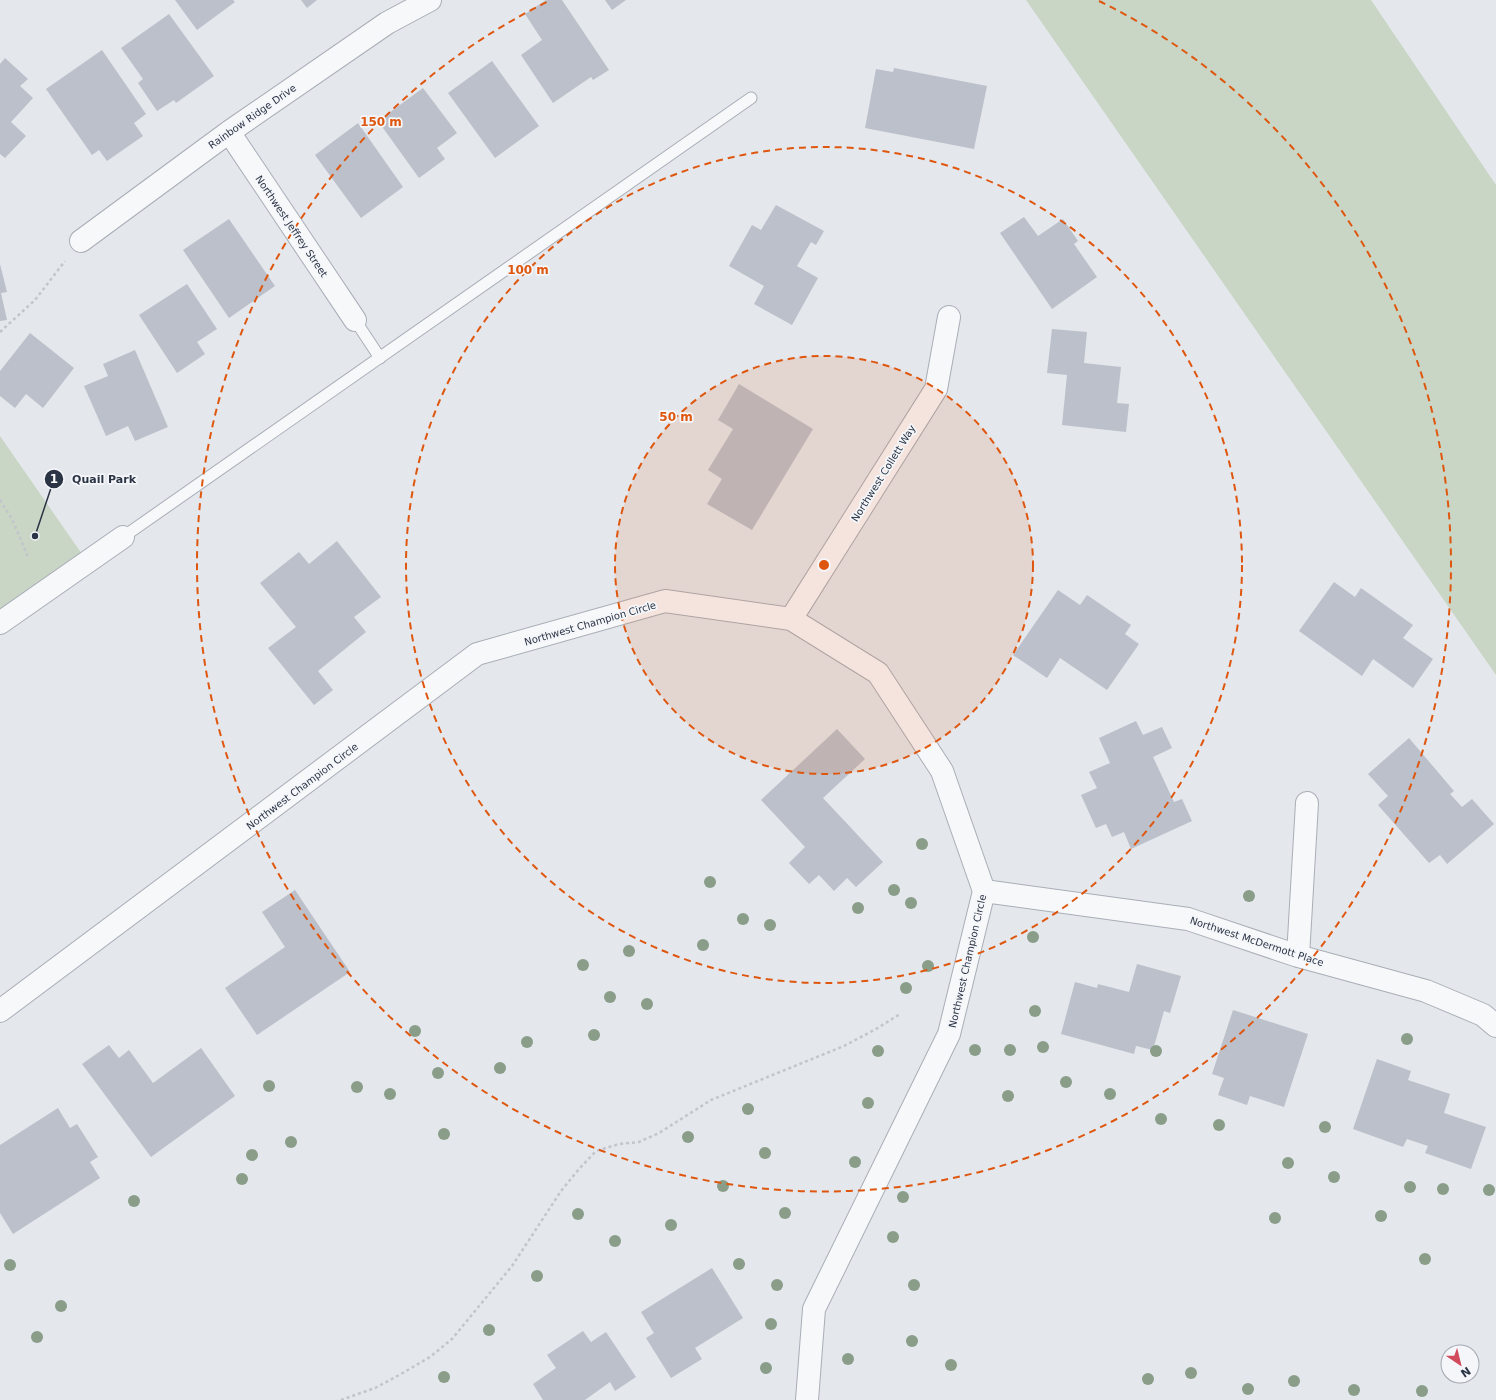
<svg xmlns="http://www.w3.org/2000/svg" width="1496" height="1400" font-family="'DejaVu Sans',sans-serif">
  <style>
    .green { fill: #c9d6c5 }
    .building { fill: #bbc0ca }
    .lines { fill: none; stroke-linecap: round; stroke-linejoin: round }
    .lane-casing { stroke: #a9aeb7; stroke-width: 13 }
    .street-casing { stroke: #a9aeb7; stroke-width: 24 }
    .path { stroke: #c2c5cb; stroke-width: 2.5; stroke-dasharray: 3 3; stroke-linecap: butt }
    .lane { stroke: #f7f8fa; stroke-width: 11 }
    .street { stroke: #f7f8fa; stroke-width: 22 }
    .tree { fill: #899d89 }
    .ring { fill: none; stroke: #df570f; stroke-width: 2; stroke-dasharray: 7 5 }
    .labels { text-anchor: middle; stroke-width: 3.5; stroke-linejoin: round; paint-order: stroke }
    .street-label { font-size: 10px; fill: #2b3445; stroke: #f4f6f9 }
    .centre { fill: #df570f; stroke: #f4f6f9; stroke-width: 2 }
    .ring-label { font-size: 12px; text-anchor: middle; font-weight: bold; fill: #df570f; stroke: #f4f6f9; stroke-width: 3.5; stroke-linejoin: round; paint-order: stroke }
    .leader { fill: none; stroke: #2b3445; stroke-width: 1.5 }
    .callout-dot { fill: #2b3445; stroke: #f4f6f9; stroke-width: 1.5 }
    .mark-label { font-size: 12px; text-anchor: middle; font-weight: bold; fill: #fff }
    .callout-label { font-size: 11px; text-anchor: middle; font-weight: bold; fill: #2b3445; stroke: #f4f6f9; stroke-width: 3.5; stroke-linejoin: round; paint-order: stroke }
  </style>
  <rect width="100%" height="100%" fill="#e4e7ec"/>
  <path class="green" d="M1026,0H1371L1496,185V675Z
    M0,436L84,557L0,616Z"/>
  <path class="building" d="M175,0H233L235,2L197,30Z
    M301,0H317L307,8Z
    M546,0H562L609,70L593,80L591,77L553,103L521,55L542,40L525,14Z
    M605,0H626L612,10Z
    M169,14L214,76L176,103L174,100L157,111L138,83L143,79L121,48Z
    M102,50L146,114L134,123L143,136L107,161L99,150L92,155L46,89Z
    M5,58L28,79L20,86L33,98L11,122L26,136L5,158L0,154V64Z
    M492,61L539,126L495,158L448,93Z
    M894,68L987,86L974,149L865,128L876,69L893,72Z
    M423,88L457,133L437,148L445,159L419,178L378,121Z
    M358,123L403,187L361,218L315,155Z
    M776,205L824,231L816,245L811,242L797,266L818,278L792,325L754,304L764,286L729,266L752,225L761,230Z
    M1024,217L1038,236L1063,219L1078,241L1074,244L1097,277L1052,309L1000,233Z
    M229,219L275,286L229,318L183,250Z
    M0,264L7,292L1,293L7,320L0,321Z
    M187,284L217,329L197,342L205,354L177,373L139,315Z
    M1052,329L1087,332L1084,363L1121,367L1117,403L1129,404L1126,432L1062,425L1067,375L1047,373Z
    M30,333L74,368L43,408L26,394L15,408L0,396V371Z
    M135,350L168,427L135,441L128,426L106,436L84,386L108,376L103,364Z
    M739,384L813,429L752,530L707,504L722,479L708,470L733,429L718,420Z
    M337,541L381,597L354,617L366,632L318,671L333,690L314,705L268,648L296,627L260,583L299,552L309,564Z
    M1334,582L1355,597L1361,588L1413,625L1403,638L1433,659L1413,688L1373,659L1362,676L1299,631Z
    M1058,590L1080,605L1087,595L1131,625L1125,634L1139,644L1107,690L1060,658L1047,678L1013,655Z
    M1136,721L1143,735L1162,727L1172,748L1153,757L1174,802L1182,799L1192,821L1131,849L1124,832L1112,837L1106,824L1096,828L1081,795L1097,788L1089,772L1110,763L1099,738Z
    M837,729L865,759L823,798L883,862L856,887L847,878L834,891L819,875L809,884L789,863L805,847L761,800Z
    M1409,738L1454,791L1450,794L1462,807L1472,799L1494,824L1447,864L1440,855L1429,863L1378,805L1388,796L1368,774Z
    M295,890L350,972L257,1035L225,988L285,947L262,912Z
    M1137,964L1181,976L1170,1013L1164,1011L1153,1050L1136,1046L1134,1054L1061,1034L1075,982L1097,988L1098,984L1129,992Z
    M1233,1010L1308,1034L1284,1107L1250,1096L1247,1105L1218,1095L1224,1078L1212,1074Z
    M109,1045L119,1058L129,1050L153,1083L201,1048L235,1096L151,1157L82,1064Z
    M1377,1059L1411,1071L1408,1080L1450,1094L1444,1113L1486,1127L1471,1169L1425,1153L1428,1146L1407,1139L1403,1147L1353,1129Z
    M58,1108L70,1128L77,1124L98,1157L90,1162L100,1178L13,1234L0,1213V1145Z
    M712,1268L743,1318L695,1348L702,1359L671,1378L646,1338L654,1333L641,1312Z
    M583,1331L591,1342L606,1332L636,1377L615,1391L610,1382L585,1400H543L533,1384L556,1368L547,1355Z"/>
  <g class="lines">
    <g class="lane-casing">
      <path id="lane" d="M355,320L380,358
        M123,537L751,98"/>
    </g>
    <g class="street-casing">
      <path id="street" d="M229,132L355,320
        M81,241L229,132L387,23L430,0
        M791,619L936,389L949,317
        M0,623L123,537
        M984,891L1188,919L1298,956L1426,991L1483,1015L1496,1026
        M1298,956L1307,803
        M0,1011L477,654L665,601L791,619L878,673L942,771L984,891L949,1034L814,1309L807,1400"/>
    </g>
    <path class="path" d="M0,332L35,300L65,261
      M0,500L12,519L28,557
      M341,1400L375,1388L401,1374L430,1357L452,1339L512,1266L561,1191L579,1169L596,1151L619,1144L639,1142L659,1133L711,1100L844,1046L876,1029L900,1014"/>
    <use href="#lane" class="lane"/>
    <use href="#street" class="street"/>
  </g>
  <g class="tree">
    <circle cx="922" cy="844" r="6"/>
    <circle cx="710" cy="882" r="6"/>
    <circle cx="894" cy="890" r="6"/>
    <circle cx="1249" cy="896" r="6"/>
    <circle cx="911" cy="903" r="6"/>
    <circle cx="858" cy="908" r="6"/>
    <circle cx="743" cy="919" r="6"/>
    <circle cx="770" cy="925" r="6"/>
    <circle cx="1033" cy="937" r="6"/>
    <circle cx="703" cy="945" r="6"/>
    <circle cx="629" cy="951" r="6"/>
    <circle cx="583" cy="965" r="6"/>
    <circle cx="928" cy="966" r="6"/>
    <circle cx="906" cy="988" r="6"/>
    <circle cx="610" cy="997" r="6"/>
    <circle cx="647" cy="1004" r="6"/>
    <circle cx="1035" cy="1011" r="6"/>
    <circle cx="415" cy="1031" r="6"/>
    <circle cx="594" cy="1035" r="6"/>
    <circle cx="1407" cy="1039" r="6"/>
    <circle cx="527" cy="1042" r="6"/>
    <circle cx="1043" cy="1047" r="6"/>
    <circle cx="975" cy="1050" r="6"/>
    <circle cx="1010" cy="1050" r="6"/>
    <circle cx="878" cy="1051" r="6"/>
    <circle cx="1156" cy="1051" r="6"/>
    <circle cx="500" cy="1068" r="6"/>
    <circle cx="438" cy="1073" r="6"/>
    <circle cx="1066" cy="1082" r="6"/>
    <circle cx="269" cy="1086" r="6"/>
    <circle cx="357" cy="1087" r="6"/>
    <circle cx="390" cy="1094" r="6"/>
    <circle cx="1110" cy="1094" r="6"/>
    <circle cx="1008" cy="1096" r="6"/>
    <circle cx="868" cy="1103" r="6"/>
    <circle cx="748" cy="1109" r="6"/>
    <circle cx="1161" cy="1119" r="6"/>
    <circle cx="1219" cy="1125" r="6"/>
    <circle cx="1325" cy="1127" r="6"/>
    <circle cx="444" cy="1134" r="6"/>
    <circle cx="688" cy="1137" r="6"/>
    <circle cx="291" cy="1142" r="6"/>
    <circle cx="765" cy="1153" r="6"/>
    <circle cx="252" cy="1155" r="6"/>
    <circle cx="855" cy="1162" r="6"/>
    <circle cx="1288" cy="1163" r="6"/>
    <circle cx="1334" cy="1177" r="6"/>
    <circle cx="242" cy="1179" r="6"/>
    <circle cx="723" cy="1186" r="6"/>
    <circle cx="1410" cy="1187" r="6"/>
    <circle cx="1443" cy="1189" r="6"/>
    <circle cx="1489" cy="1190" r="6"/>
    <circle cx="903" cy="1197" r="6"/>
    <circle cx="134" cy="1201" r="6"/>
    <circle cx="785" cy="1213" r="6"/>
    <circle cx="578" cy="1214" r="6"/>
    <circle cx="1381" cy="1216" r="6"/>
    <circle cx="1275" cy="1218" r="6"/>
    <circle cx="671" cy="1225" r="6"/>
    <circle cx="893" cy="1237" r="6"/>
    <circle cx="615" cy="1241" r="6"/>
    <circle cx="1425" cy="1259" r="6"/>
    <circle cx="739" cy="1264" r="6"/>
    <circle cx="10" cy="1265" r="6"/>
    <circle cx="537" cy="1276" r="6"/>
    <circle cx="777" cy="1285" r="6"/>
    <circle cx="914" cy="1285" r="6"/>
    <circle cx="61" cy="1306" r="6"/>
    <circle cx="771" cy="1324" r="6"/>
    <circle cx="489" cy="1330" r="6"/>
    <circle cx="37" cy="1337" r="6"/>
    <circle cx="912" cy="1341" r="6"/>
    <circle cx="848" cy="1359" r="6"/>
    <circle cx="951" cy="1365" r="6"/>
    <circle cx="766" cy="1368" r="6"/>
    <circle cx="1191" cy="1373" r="6"/>
    <circle cx="444" cy="1377" r="6"/>
    <circle cx="1148" cy="1379" r="6"/>
    <circle cx="1294" cy="1381" r="6"/>
    <circle cx="1248" cy="1389" r="6"/>
    <circle cx="1354" cy="1390" r="6"/>
    <circle cx="1422" cy="1391" r="6"/>
  </g>
  <circle cx="824" cy="565" r="209" fill="#df570f" fill-opacity=".12"/>
  <g class="ring">
    <circle cx="824" cy="565" r="209"/>
    <circle cx="824" cy="565" r="418"/>
    <path d="M1099 1A627 627 0 1 1 549 1"/>
  </g>
  <g class="labels">
    <g class="street-label">
      <text transform="translate(252 116) rotate(-35)" y="4">Rainbow Ridge Drive</text>
      <text transform="translate(292 226) rotate(56)" y="4">Northwest Jeffrey Street</text>
      <text transform="translate(883 473) rotate(-58)" y="4">Northwest Collett Way</text>
      <text transform="translate(590 623) rotate(-16)" y="4">Northwest Champion Circle</text>
      <text transform="translate(302 786) rotate(-37)" y="4">Northwest Champion Circle</text>
      <text transform="translate(1257 941) rotate(18)" y="4">Northwest McDermott Place</text>
      <text transform="translate(967 961) rotate(-77)" y="4">Northwest Champion Circle</text>
    </g>
  </g>
  <circle cx="824" cy="565" r="6" class="centre"/>
  <g class="ring-label">
    <text x="381" y="126">150 m</text>
    <text x="528" y="274">100 m</text>
    <text x="676" y="421">50 m</text>
  </g>
  <path class="leader" d="M35 536L54 479"/>
  <g class="callout-dot">
    <circle cx="35" cy="536" r="4"/>
    <circle cx="54" cy="479" r="10"/>
  </g>
  <g class="mark-label">
    <text x="54" y="483">1</text>
  </g>
  <g class="callout-label">
    <text x="104" y="483">Quail Park</text>
  </g>
  <g transform="translate(1460 1364) rotate(145)"><circle r="19" fill="#f4f6f9" stroke="#a4a8b1"/>
  <path d="M0-3L7 15L0 10L-7 15Z" fill="#d1495b"/>
  <text y="-6" font-size="11" font-weight="bold" text-anchor="middle" fill="#2b3445">N</text>
  </g>
</svg>
